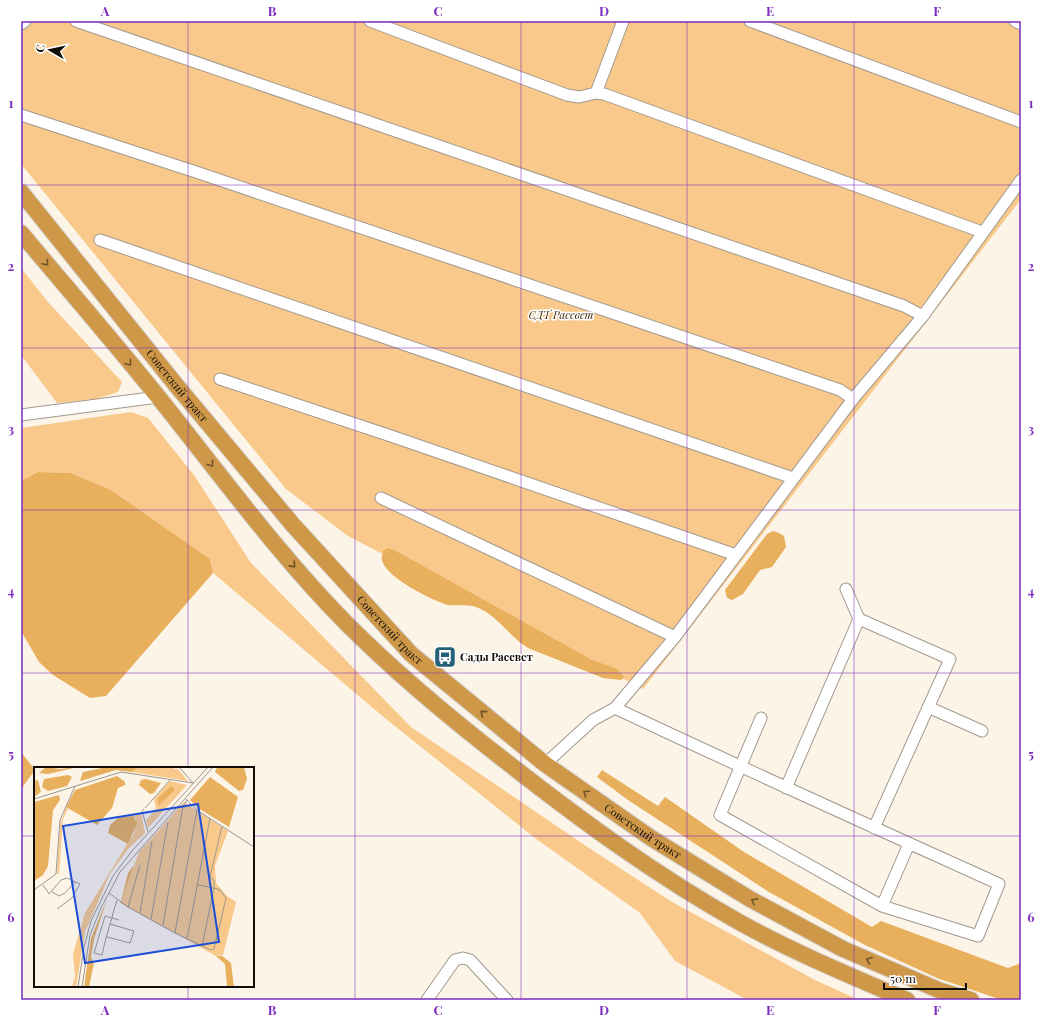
<svg xmlns="http://www.w3.org/2000/svg" width="1042" height="1021" font-family="'Playfair Display',serif">
  <style>
    .green { fill: #f8c98a }
    .forest { fill: #e8af5c }
    .lines { fill: none; stroke-linecap: round; stroke-linejoin: round }
    .minor-casing { stroke: #a2998e; stroke-width: 13 }
    .highway-casing { stroke: #d4d3d3; stroke-width: 18 }
    .minor { stroke: #fff; stroke-width: 11 }
    .highway { stroke: #ce9848; stroke-width: 16 }
    .oneway { stroke: #6e5228 }
    .grid { fill: none; stroke: #7b2cbf; stroke-width: 1; stroke-opacity: 0.55 }
    .labels { text-anchor: middle; stroke-width: 3; stroke-linejoin: round; paint-order: stroke }
    .park-label { font-size: 11px; font-style: italic; fill: #402904; stroke: #fff }
    .street-label { font-size: 11px; fill: #0f0c08; stroke: #fff }
    .poi-label { font-size: 11px; font-weight: bold; fill: #0f0c08; stroke: #fff; text-anchor: start }
    .inset-road { fill: none; stroke: #9e978e; stroke-width: 1 }
    .view { fill: #1d4ed8; fill-opacity: 0.15; stroke: #1d4ed8; stroke-width: 2 }
    .inset-edge { fill: none; stroke: #0f0c08; stroke-width: 2 }
    .neatline { fill: none; stroke: #7b2cbf; stroke-width: 1.5 }
    .grid-label { font-size: 13px; text-anchor: middle; font-weight: bold; fill: #7b2cbf }
  </style>
  <rect width="100%" height="100%" fill="#fdf4e8"/>
  <path class="green" d="M32,21H1021V199L643,689L348,536L286,489L21,164V33Z
    M21,268L48,302L122,382L118,392L96,399L57,403L21,355Z
    M131,412L148,418L194,475L251,563L411,727L586,846L672,902L815,980L859,1000H748L675,961L640,913L535,838L386,719L213,573L210,559L111,490L69,473L38,472L21,481V428Z"/>
  <path class="forest" d="M38,472L70,473L111,490L210,559L213,573L106,696L90,698L53,675L39,662L21,631V481Z
    M773,531L779,533L784,536L786,547L772,567L760,570L743,594L732,600L727,598L725,590L767,534Z
    M388,548L396,551L592,660L617,669L624,677L621,680L603,678L528,648C510,637 496,614 476,607C467,604 457,606 448,605C433,601 385,577 382,560C381,558 383,554 383,551Z
    M21,752L35,770L21,789Z
    M602,770L658,806L665,797L744,852L872,927L881,921L1008,968L1021,963V1000H1002L937,978L865,945L769,892L628,800L597,777Z"/>
  <g class="lines">
    <g class="minor-casing">
      <path id="minor" d="M76,21L904,306L923,316
        M370,21L567,95L579,97L596,93L604,94L982,232
        M750,21L1021,122
        M1015,21L1021,24
        M21,24L25,21
        M596,93L623,21
        M21,115L196,172L840,390L853,399
        M100,240L793,478
        M220,379L394,437L736,555
        M21,415L158,397
        M381,498L675,637
        M846,589L859,619
        M928,707L982,731
        M615,708C742,768 871,826 999,884L978,936L882,906L720,815L761,718
        M545,764L593,720L615,708L675,637L853,399L923,316L1021,180
        M786,788L859,619L950,659L874,828
        M882,906L909,844
        M427,1000L455,960L463,958L470,960L507,1000"/>
    </g>
    <g class="highway-casing">
      <g id="highway">
        <path id="s1" d="M21,192L176,385L293,525L411,654L545,764L651,838L750,899L843,949L941,991L971,1000"/>
        <path d="M21,233C67,288 114,342 159,398C220,474 277,553 346,623C397,674 451,719 508,763C582,821 657,876 739,922C793,952 851,976 907,1000"/>
      </g>
    </g>
    <use href="#minor" class="minor"/>
    <use href="#highway" class="highway"/>
  </g>
  <defs><path id="oneway-chevron" d="M-2-3.5L2.5 0L-2 3.5" fill="none" stroke-width="1.6" stroke-linecap="round" stroke-linejoin="round"/></defs>
  <g class="oneway">
    <use href="#oneway-chevron" transform="translate(46 263) rotate(50)"/>
    <use href="#oneway-chevron" transform="translate(129 363) rotate(50)"/>
    <use href="#oneway-chevron" transform="translate(211 464) rotate(52)"/>
    <use href="#oneway-chevron" transform="translate(293 565) rotate(48)"/>
    <use href="#oneway-chevron" transform="translate(483 713) rotate(-140)"/>
    <use href="#oneway-chevron" transform="translate(586 793) rotate(-145)"/>
    <use href="#oneway-chevron" transform="translate(754 901) rotate(-151)"/>
    <use href="#oneway-chevron" transform="translate(869 960) rotate(-157)"/>
  </g>
  <path class="grid" d="M188,21V768M355,21V1000M521,21V1000M687,21V1000M854,21V1000M21,185H1021M21,348H1021M21,510H1021M21,673H1021M21,836H35M253,836H1021M188,986V1000"/>
  <defs>
    <g id="bus-square" transform="scale(1.15)"><rect x="-9" y="-9" width="18" height="18" rx="4" fill="#256279" stroke="#fff"/><path d="M-5-6H5V4H4V6H2V4H-2V6H-4V4H-5ZM-3.5-4V0h7V-4ZM-3.5 1.2v1.5H-2V1.2ZM2 1.2v1.5H3.5V1.2Z" fill="#fff"/></g>
  </defs>
  <g fill-rule="evenodd">
    <use href="#bus-square" x="445" y="657"/>
  </g>
  <g class="labels">
    <g class="park-label">
      <text x="561" y="319">СДТ Рассвет</text>
    </g>
    <g class="street-label">
      <text dy="4" stroke="none"><textPath href="#s1" startOffset="249">Советский тракт</textPath></text>
      <text dy="4" stroke="none"><textPath href="#s1" startOffset="573">Советский тракт</textPath></text>
      <text dy="4" stroke="none"><textPath href="#s1" startOffset="897">Советский тракт</textPath></text>
    </g>
    <g class="poi-label">
      <text x="460" y="661">Сады Рассвет</text>
    </g>
  </g>
  <g transform="translate(34 767)">
    <rect width="220" height="220" fill="#fdf4e8"/>
    <path d="M106,0H137L143,3L142,0L154,14L97,5ZM136,14L153,18L114,61L112,53L122,42L120,32ZM150,35L194,64L181,99L182,116L193,129L202,135L189,188L182,189L86,136L105,85ZM32,40L34,42L29,52L25,107L23,106L26,58ZM107,46L111,66L94,82L76,107L51,165L42,220H38L41,209L39,187L51,146L100,66L102,52L99,49Z" fill="#f8c98a"/>
    <path d="M12,0L26,2L44,0L14,7L5,6ZM73,0H106L97,5L82,3L46,14L49,5ZM183,0H210L213,12L209,23L205,24L181,5ZM34,8L38,10L33,19L14,24L8,20L10,12ZM83,9L91,15V18L84,21L78,41L63,58L32,40L41,23ZM176,10L204,30L195,60L164,41L156,33ZM112,12L127,16L120,26L116,27L105,18L107,13ZM4,13L7,25L0,30V14ZM137,19L141,23L124,39V31ZM25,28L26,33L19,43L14,99L9,108L0,114V35ZM99,49L103,56L94,77L74,66L76,58L84,51ZM99,99V101L87,134L94,106ZM73,132L60,172L57,190L60,196L55,220H50L57,171ZM182,189H188L197,196L200,220H193L191,197Z" fill="#e8af5c"/>
    <path class="inset-road" d="M145,0L159,16M0,32L87,5L159,16M152,32L163,43L220,80M111,41L136,13M110,42L108,44L114,65M9,118L15,127L27,113L33,111L46,117L38,131L23,142M164,118L180,121V113L176,110L188,59M0,123L22,107L26,53L41,19M18,125L25,129L31,126L41,115M75,126L94,140L141,166L168,179L177,183L180,182L192,131L186,123L180,121L168,179M83,133L79,146L78,151L76,157L71,175L68,188L60,186L71,149L85,153M94,140L106,98M106,146L118,74M117,152L134,55M129,158L149,39L153,33M141,166L163,43M73,170L96,176L100,164L76,157M153,172L176,51M44,220L50,180L57,154L79,109L98,84L174,0M48,220L56,168L67,141L86,105L179,0M127,220H146"/>
    <path class="view" d="M164,37L185,175L51,196L29,59Z"/>
    <rect width="220" height="220" class="inset-edge"/>
  </g>
  <rect width="1042" height="1021" fill="none" stroke="#ffffff" stroke-width="44"/>
  <g transform="translate(50 50) rotate(279)" stroke="#ffffff" stroke-width="3" paint-order="stroke">
  <path d="M0-3L7 15L0 10L-7 15Z" fill="#0f0c08"/>
  <text y="-6" font-size="11" font-weight="bold" text-anchor="middle" fill="#0f0c08">С</text>
  </g>
  <path d="M884 983v6h82v-6" fill="none" stroke="#0f0c08" stroke-width="2"/>
  <text x="890" y="983" font-size="12" fill="#0f0c08" stroke="#ffffff" stroke-width="3" paint-order="stroke">50 m</text>
  <rect x="22" y="22" width="998" height="977" class="neatline"/>
  <g class="grid-label">
    <text x="105" y="16">A</text>
    <text x="272" y="16">B</text>
    <text x="438" y="16">C</text>
    <text x="604" y="16">D</text>
    <text x="770" y="16">E</text>
    <text x="937" y="16">F</text>
    <text x="11" y="108">1</text>
    <text x="1031" y="108">1</text>
    <text x="11" y="271">2</text>
    <text x="1031" y="271">2</text>
    <text x="11" y="434">3</text>
    <text x="1031" y="434">3</text>
    <text x="11" y="596">4</text>
    <text x="1031" y="596">4</text>
    <text x="11" y="759">5</text>
    <text x="1031" y="759">5</text>
    <text x="11" y="922">6</text>
    <text x="1031" y="922">6</text>
    <text x="105" y="1015">A</text>
    <text x="272" y="1015">B</text>
    <text x="438" y="1015">C</text>
    <text x="604" y="1015">D</text>
    <text x="770" y="1015">E</text>
    <text x="937" y="1015">F</text>
  </g>
</svg>
